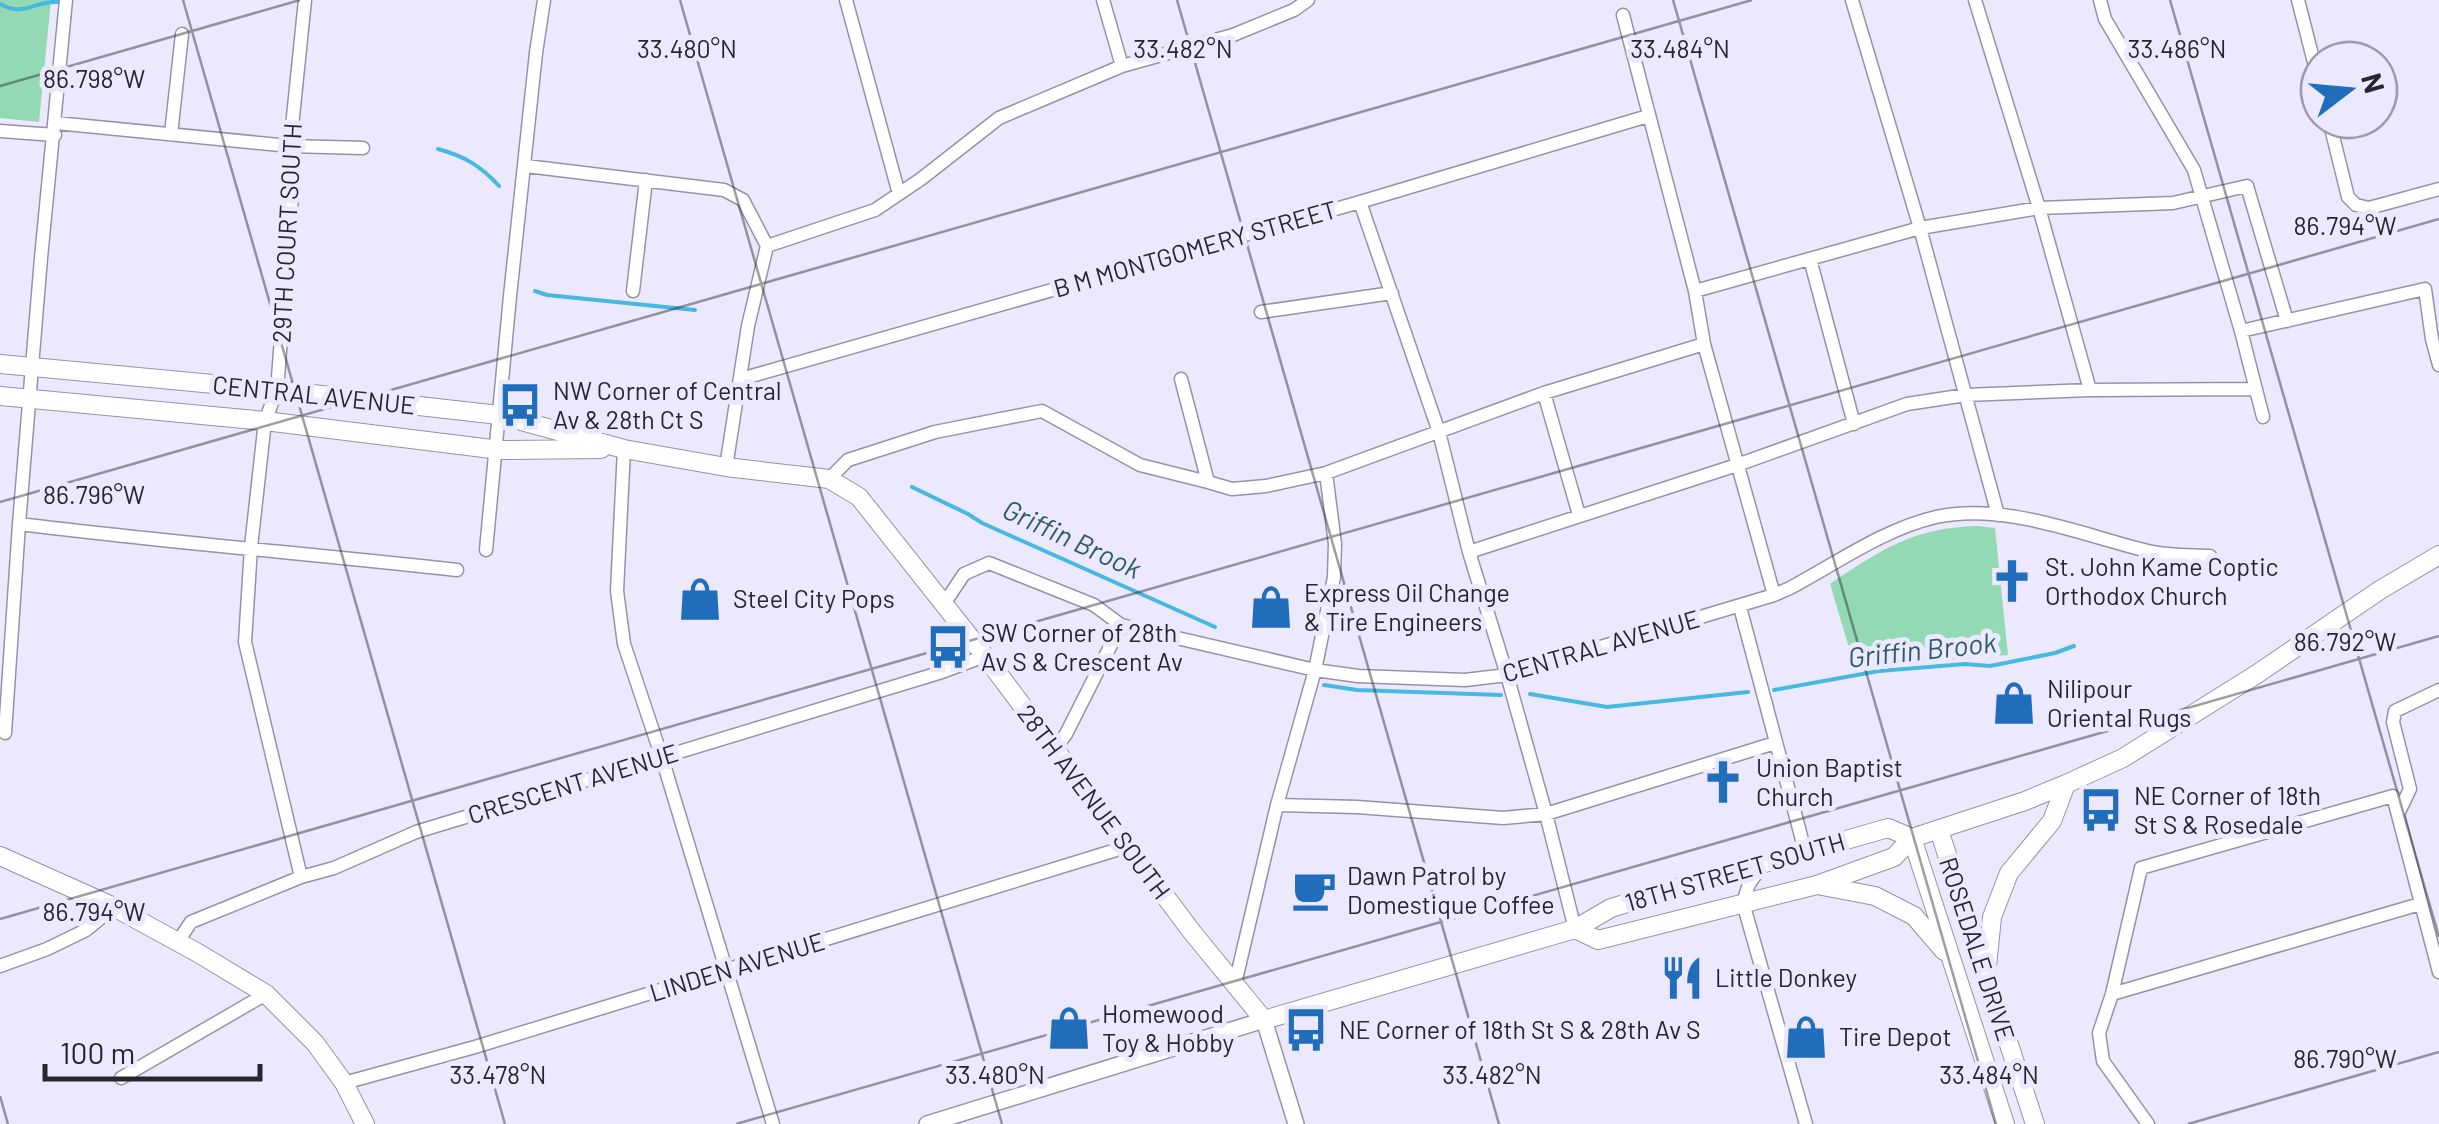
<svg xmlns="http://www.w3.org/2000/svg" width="2439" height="1124" font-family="Barlow,sans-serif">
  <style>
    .green { fill: #93d9b4 }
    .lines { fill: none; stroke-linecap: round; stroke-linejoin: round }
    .stream { stroke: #47b9e1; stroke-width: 4 }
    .minor-casing { stroke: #9692a6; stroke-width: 15 }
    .tertiary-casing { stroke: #9692a6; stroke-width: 18 }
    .secondary-casing { stroke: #9692a6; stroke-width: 20 }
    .minor { stroke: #fff; stroke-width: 12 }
    .tertiary { stroke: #fff; stroke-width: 15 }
    .secondary { stroke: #fff; stroke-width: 18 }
    .ticks { fill: none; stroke: #27262e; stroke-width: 2.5; stroke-opacity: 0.45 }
    .labels { text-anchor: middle; stroke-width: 10; stroke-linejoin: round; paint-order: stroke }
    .street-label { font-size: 25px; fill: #27262e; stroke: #ece8fe }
    .poi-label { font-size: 25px; fill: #27262e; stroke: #ece8fe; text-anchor: start }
    .water-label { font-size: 28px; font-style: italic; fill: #2c5b6d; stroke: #ece8fe }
    .ticks-label { font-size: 25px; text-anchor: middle; fill: #27262e; stroke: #ece8fe; stroke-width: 10; stroke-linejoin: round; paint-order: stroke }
  </style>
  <rect width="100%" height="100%" fill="#ece8fe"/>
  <path class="green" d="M0,0H51L39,122L0,118Z
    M1977,526L1995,528L2008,655L1855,668L1830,584C1882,549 1913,528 1977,526Z"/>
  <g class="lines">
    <path class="stream" d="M0,4C25,18 34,0 59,2
      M438,149C464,156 481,166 499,186
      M535,291L547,295L695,310
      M912,487L968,514L982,523L1215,627
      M1324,685L1357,690L1501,695
      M1774,690L1879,671L1965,664L1990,666L2055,653L2074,646
      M1530,694L1607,707L1748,692"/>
    <g class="minor-casing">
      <path id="minor" d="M846,0L899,194
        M1103,0L1122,66
        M1852,0L1920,228L1998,515
        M1975,0L2039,208L2090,390
        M2100,0L2105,19L2194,170L2241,331L2263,417
        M2298,0L2319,82
        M1623,15L1695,291L1704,344L1774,595
        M2329,120L2348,197L2356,205L2369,208L2439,189
        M56,123L290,146L363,148
        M0,131L55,135
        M171,134L182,34
        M526,166L724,190L743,200L767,246
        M1360,202L1439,432L1469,552L1507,675L1546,814L1575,929
        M767,246L875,210L921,179L999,118L1122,66L1233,35L1294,10L1308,0
        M1810,259L1854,424
        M633,291L646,180
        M1695,291L1920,228L2039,208L2173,203L2247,186L2287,321
        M1261,312L1392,293
        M2241,331L2425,289L2432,339L2439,365
        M741,379L1360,202L1648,116
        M1181,379L1208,482L1232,489L1266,486L1326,473L1335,544L1334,577L1315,670L1277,805L1235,984
        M1544,393L1579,515
        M624,449L617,591L624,644L662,758L773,1124
        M726,467L748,326L767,246
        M1326,473L1544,393L1704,344
        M829,479L848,460L935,432L1042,411L1140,465L1208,482
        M19,524C165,542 311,554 457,570
        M486,550L510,296L536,53L544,0
        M1469,552L1737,465L1907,404L1966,395L2090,390L2255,389
        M944,604L964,574L989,563L1094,605L1121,625L1315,670L1358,676L1465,680L1507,675L1774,595L1790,588C1837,563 1884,529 1936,517C2005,502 2082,535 2148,551C2168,556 2190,555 2210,556
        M1740,607L1805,851
        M5,733L19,524L41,258L66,0
        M1054,750L1066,734L1121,625
        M1277,805L1357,807L1503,818L1546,814L1775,743
        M2398,814L2410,789L2393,722L2395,711L2439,690
        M1764,863L1749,884L1743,903L1806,1124
        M301,877L245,642L251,547L265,421L277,390L293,184L290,146L305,0
        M177,943L191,922L301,877L334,868L416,832L942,672L985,656
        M0,966L47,949L86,930L114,907
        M2112,994L2420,904
        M121,1078L266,994
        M344,1083L475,1047L1129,846
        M2148,1124L2103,1061L2099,1033L2112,994L2141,868L2393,796L2439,972"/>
    </g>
    <g class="tertiary-casing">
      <path id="tertiary" d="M927,1124L1264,1020L1296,1124"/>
    </g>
    <g class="secondary-casing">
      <path id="secondary" d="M0,364L277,390L499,415L624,449L726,467L829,479L859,497L985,656L1192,932L1264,1020L1575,929L1611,908L1670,890L1888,828L1912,838L2025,801L2066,784L2123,758L2257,674L2380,590L2439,555
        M0,396L265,421L500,450L601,449
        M1939,830L2035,1124
        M1912,838L2005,1124
        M0,856L114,907L198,953L266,994L315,1043L344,1083L365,1124
        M1817,885L1875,896L1914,916L1944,951
        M1575,929L1598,940L1817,885L1894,857L1912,838
        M1987,966L1992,917L2009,873L2052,821L2066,784"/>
    </g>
    <use href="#minor" class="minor"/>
    <use href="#tertiary" class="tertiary"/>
    <use href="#secondary" class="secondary"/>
  </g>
  <path class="ticks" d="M183,0L505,1124M680,0L1002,1124M1177,0L1499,1124M1673,0L1996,1124M2170,0L2439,937M0,86L300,0M0,502L1752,0M0,919L2439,219M0,1096L8,1124M736,1124L2439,636M2188,1124L2439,1052"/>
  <defs>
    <g id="bus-bare" transform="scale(3.45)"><path d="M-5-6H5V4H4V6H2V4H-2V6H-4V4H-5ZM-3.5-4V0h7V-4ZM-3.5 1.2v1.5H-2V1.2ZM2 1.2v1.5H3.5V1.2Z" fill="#206dbc" stroke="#ece8fe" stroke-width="2.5" paint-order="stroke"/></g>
    <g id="church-bare" transform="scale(3.45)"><path d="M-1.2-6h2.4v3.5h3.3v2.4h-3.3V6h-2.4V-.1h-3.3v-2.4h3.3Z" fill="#206dbc" stroke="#ece8fe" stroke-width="2.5" paint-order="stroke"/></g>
    <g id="shop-bare" transform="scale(3.45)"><path d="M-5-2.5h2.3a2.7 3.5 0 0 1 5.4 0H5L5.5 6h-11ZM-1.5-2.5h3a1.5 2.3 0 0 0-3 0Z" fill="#206dbc" stroke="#ece8fe" stroke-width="2.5" paint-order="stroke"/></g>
    <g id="cafe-bare" transform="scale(3.45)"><path d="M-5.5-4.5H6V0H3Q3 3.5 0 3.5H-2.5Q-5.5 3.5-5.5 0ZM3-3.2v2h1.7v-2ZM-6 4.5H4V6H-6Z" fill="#206dbc" stroke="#ece8fe" stroke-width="2.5" paint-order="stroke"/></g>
    <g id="restaurant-bare" transform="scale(3.45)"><path d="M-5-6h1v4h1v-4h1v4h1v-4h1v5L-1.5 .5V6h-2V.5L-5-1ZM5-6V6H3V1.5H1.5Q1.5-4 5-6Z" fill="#206dbc" stroke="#ece8fe" stroke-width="2.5" paint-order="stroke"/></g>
  </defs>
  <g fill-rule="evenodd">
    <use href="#bus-bare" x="520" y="405"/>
    <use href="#church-bare" x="2012" y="581"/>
    <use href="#shop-bare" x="700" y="599"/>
    <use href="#shop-bare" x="1271" y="607"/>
    <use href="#bus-bare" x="948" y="647"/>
    <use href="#shop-bare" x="2014" y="703"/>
    <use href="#church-bare" x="1723" y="782"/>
    <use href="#bus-bare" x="2101" y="810"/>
    <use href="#cafe-bare" x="1314" y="890"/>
    <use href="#restaurant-bare" x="1682" y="978"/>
    <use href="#shop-bare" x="1069" y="1028"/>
    <use href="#bus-bare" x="1306" y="1030"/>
    <use href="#shop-bare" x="1806" y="1037"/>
  </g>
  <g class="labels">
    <g class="street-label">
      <text transform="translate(287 233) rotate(-87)" y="9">29TH COURT SOUTH</text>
      <text transform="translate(1195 249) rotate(-16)" y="9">B M MONTGOMERY STREET</text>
      <text transform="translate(314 395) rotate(6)" y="9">CENTRAL AVENUE</text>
      <text transform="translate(1601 646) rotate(-16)" y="9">CENTRAL AVENUE</text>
      <text transform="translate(573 784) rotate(-17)" y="9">CRESCENT AVENUE</text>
      <text transform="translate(1094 802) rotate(53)" y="9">28TH AVENUE SOUTH</text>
      <text transform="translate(1735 872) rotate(-16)" y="9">18TH STREET SOUTH</text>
      <text transform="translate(1977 949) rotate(72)" y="9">ROSEDALE DRIVE</text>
      <text transform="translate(737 967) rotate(-17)" y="9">LINDEN AVENUE</text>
    </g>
    <g class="poi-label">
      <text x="553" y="400">NW Corner of Central<tspan x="553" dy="29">Av &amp; 28th Ct S</tspan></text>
      <text x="2045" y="576">St. John Kame Coptic<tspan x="2045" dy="29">Orthodox Church</tspan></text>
      <text x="1304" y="602">Express Oil Change<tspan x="1304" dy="29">&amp; Tire Engineers</tspan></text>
      <text x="733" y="608">Steel City Pops</text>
      <text x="981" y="642">SW Corner of 28th<tspan x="981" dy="29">Av S &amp; Crescent Av</tspan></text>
      <text x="2047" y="698">Nilipour<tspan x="2047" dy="29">Oriental Rugs</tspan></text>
      <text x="1756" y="777">Union Baptist<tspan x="1756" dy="29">Church</tspan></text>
      <text x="2134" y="805">NE Corner of 18th<tspan x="2134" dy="29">St S &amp; Rosedale</tspan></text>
      <text x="1347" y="885">Dawn Patrol by<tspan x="1347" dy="29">Domestique Coffee</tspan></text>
      <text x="1715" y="987">Little Donkey</text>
      <text x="1102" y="1023">Homewood<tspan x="1102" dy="29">Toy &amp; Hobby</tspan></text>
      <text x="1339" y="1039">NE Corner of 18th St S &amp; 28th Av S</text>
      <text x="1839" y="1046">Tire Depot</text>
    </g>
    <g class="water-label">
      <text transform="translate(1072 539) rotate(25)" y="10">Griffin Brook</text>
      <text transform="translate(1922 650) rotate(-6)" y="10">Griffin Brook</text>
    </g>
  </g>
  <g class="ticks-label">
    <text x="687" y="58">33.480°N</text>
    <text x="1183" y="58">33.482°N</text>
    <text x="1680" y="58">33.484°N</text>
    <text x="2177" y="58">33.486°N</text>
    <text x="94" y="88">86.798°W</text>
    <text x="2345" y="235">86.794°W</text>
    <text x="94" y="504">86.796°W</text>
    <text x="2345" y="651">86.792°W</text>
    <text x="94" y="921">86.794°W</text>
    <text x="2345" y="1068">86.790°W</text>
    <text x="498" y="1084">33.478°N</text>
    <text x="995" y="1084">33.480°N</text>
    <text x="1492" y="1084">33.482°N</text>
    <text x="1989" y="1084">33.484°N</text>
  </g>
  <g transform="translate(2349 90) rotate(74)"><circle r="48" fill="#ece8fe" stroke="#9d9aab" stroke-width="2.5"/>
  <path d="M0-8L18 38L0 25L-18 38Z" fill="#206dbc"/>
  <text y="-15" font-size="28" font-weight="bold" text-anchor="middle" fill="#27262e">N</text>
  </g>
  <path d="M45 1064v15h215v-15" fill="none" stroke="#27262e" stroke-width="5"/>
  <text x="60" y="1064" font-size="30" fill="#27262e" stroke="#ece8fe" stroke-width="8" paint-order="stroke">100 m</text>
</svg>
